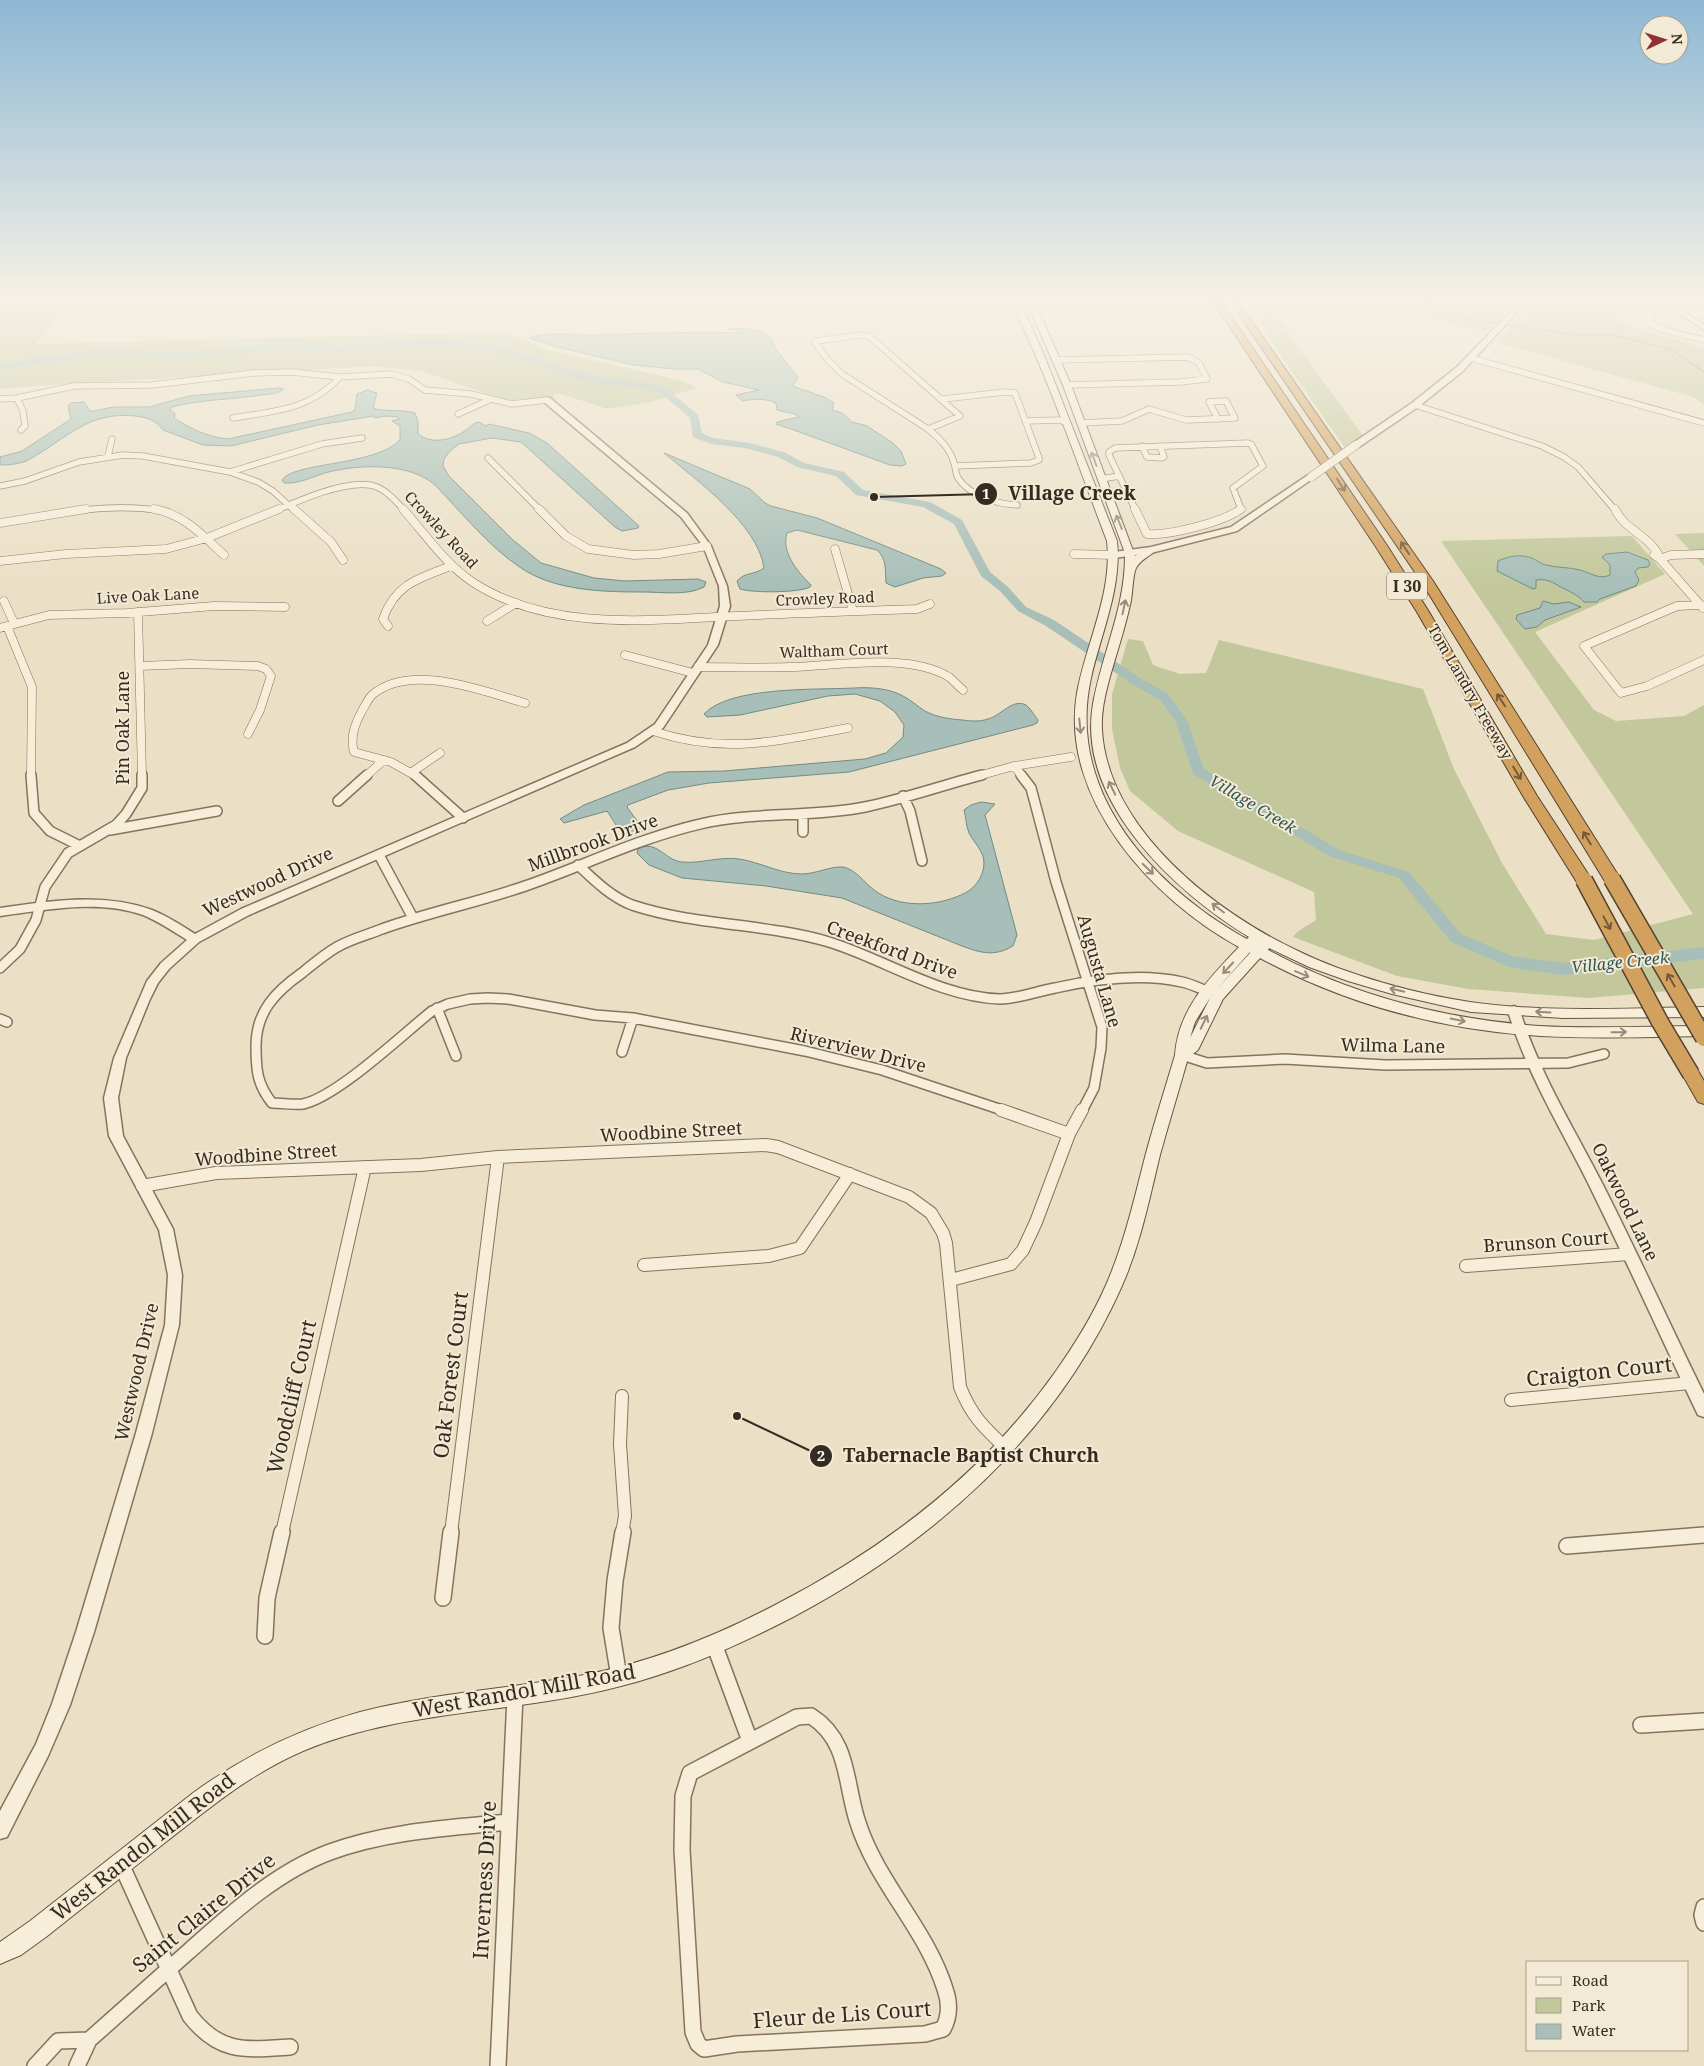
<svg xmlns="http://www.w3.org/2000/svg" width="1704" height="2066" font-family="'Noto Serif',serif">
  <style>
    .green { fill: #c2c89b }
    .water { fill: #a7bfb8; stroke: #6f8c85 }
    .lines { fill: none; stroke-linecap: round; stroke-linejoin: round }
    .stream { stroke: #6f8c85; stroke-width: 1 }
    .river { fill: #a7bfb8; fill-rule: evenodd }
    .minor-far4-casing { stroke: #85735d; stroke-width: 7 }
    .minor-far3-casing { stroke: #85735d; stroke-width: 9 }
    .minor-far2-casing { stroke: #85735d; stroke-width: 12 }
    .minor-far1-casing { stroke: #85735d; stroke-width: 14 }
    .minor-casing { stroke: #85735d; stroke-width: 18 }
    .tertiary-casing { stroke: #85735d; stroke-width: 3 }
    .secondary-casing { stroke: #675440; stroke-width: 2 }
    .motorway-casing { stroke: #534131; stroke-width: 2 }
    .minor-far4 { stroke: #f6eed9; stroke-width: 5.5 }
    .minor-far3 { stroke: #f6eed9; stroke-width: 8 }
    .minor-far2 { stroke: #f6eed9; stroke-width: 9 }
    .minor-far1 { stroke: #f6eed9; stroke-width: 12 }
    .minor { stroke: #f6eed9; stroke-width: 15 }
    .tertiary { fill: #f6eed9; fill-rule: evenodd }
    .secondary { fill: #f6eed9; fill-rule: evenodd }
    .motorway { fill: #d3a15e; fill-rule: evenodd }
    .tertiary-bridge-casing { stroke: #85735d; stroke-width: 9; stroke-linecap: butt }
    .motorway-bridge-casing { stroke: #534131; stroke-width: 19; stroke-linecap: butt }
    .tertiary-bridge { stroke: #f6eed9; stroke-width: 8 }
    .motorway-bridge { stroke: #d3a15e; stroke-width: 16 }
    .oneway { stroke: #968c7c }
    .oneway2 { stroke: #755a39 }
    .labels { text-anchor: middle; stroke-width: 4; stroke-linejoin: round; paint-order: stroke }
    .far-street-label { font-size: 15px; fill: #362b20; stroke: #f3ead5 }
    .shield { fill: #f3ead5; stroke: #6f6456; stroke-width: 1 }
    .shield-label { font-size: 16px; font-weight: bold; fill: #362b20 }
    .far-water-label { font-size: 16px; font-style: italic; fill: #305553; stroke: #f3ead5 }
    .street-label { font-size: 18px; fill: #362b20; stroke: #f3ead5 }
    .near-street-label { font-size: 21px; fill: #362b20; stroke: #f3ead5 }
    .leader { fill: none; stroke: #362b20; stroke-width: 2 }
    .callout-dot { fill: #362b20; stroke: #f3ead5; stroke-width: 2 }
    .mark-label { font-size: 15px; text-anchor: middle; font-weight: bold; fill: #fff }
    .callout-label { font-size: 19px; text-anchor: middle; font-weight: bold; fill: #362b20; stroke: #f3ead5; stroke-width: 4; stroke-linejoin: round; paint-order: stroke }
  </style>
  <rect width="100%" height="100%" fill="#ebe0c6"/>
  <path class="green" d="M0,300H71L35,344L505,332L545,349L683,381L697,388L651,402L608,409L561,394H553L554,398L507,401L422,371L372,366L34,386L0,389Z
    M1248,300H1263L1271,310L1398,305L1403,302L1401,300H1510L1512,306L1486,332L1395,309L1272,311L1363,436L1345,448L1273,344Z
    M1607,305L1627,325L1704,348V405L1693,397L1496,342L1530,307Z
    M1704,533V566L1675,534Z
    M1632,536L1665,574L1535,632L1594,710L1616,721L1684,716L1704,705V988L1589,998L1468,989L1397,976L1293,937L1297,932L1316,920L1314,892L1178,831L1130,791L1120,768L1112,729V694L1128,639L1143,641L1153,665L1180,674L1206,673L1219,640L1423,689L1454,769L1502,863L1546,934L1594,940L1693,914L1441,541Z"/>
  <path class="water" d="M741,328L763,332L773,341L774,347L798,377L793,385L795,387L824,397L834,403L832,410L842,413L852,422L867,426L893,443L901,451L906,464L901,466L890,465L791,429L776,424L777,422L799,417L795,414L777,410L776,403C765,398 754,399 742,401L736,395L759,390L723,382L698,369H674L634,365L557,347L529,338C542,331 575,335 590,335C642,334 693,331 745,333L741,330L729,329Z
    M278,388L284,389C278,394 269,394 261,395C232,400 201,399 172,407L170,410L175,414L174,418C192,429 207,437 228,439L352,412L355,409L357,394L367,390L377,393L373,408C381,412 402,409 415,413L418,421V434C432,445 452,440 466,430C471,427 472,423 479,422L486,426L489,424L529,433L547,443L639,526L638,528L622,531L615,527L521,442L492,438L459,444L450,451L444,459L443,466L449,476L513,540L541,563L594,578L625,581L698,579L706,582L704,587C687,596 662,592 644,592C604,592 555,591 521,568C488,546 463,514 436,486C411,462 357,464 325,473C312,477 299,484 284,483L282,480C293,462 376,466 400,440V426L392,421L399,419L398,417L386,416L375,418L374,416L318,425L231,446L203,445L163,430C157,421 147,417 135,416C88,411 66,439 30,459C22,464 9,465 0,465V457L22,451L71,419L68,406L71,403L84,402L90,411H94L113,407H149L189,396Z
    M664,453L750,489L765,503L771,506L817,518L941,569L946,573L942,576L923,578L895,587L886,583C885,570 887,559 877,550L797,530L787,533C781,553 798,572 811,585L810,587C799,593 752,593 740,589L737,581C744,572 755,575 764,568C758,524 696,480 664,453Z
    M1627,552L1648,560L1650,564L1648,567L1638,568L1635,572L1639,580L1636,586L1600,599L1597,602H1584C1579,596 1574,594 1567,590C1555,585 1550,578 1536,580V588L1533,589L1497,571L1498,561C1509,556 1519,554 1532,558C1536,560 1541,564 1546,565C1557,568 1569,567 1580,570C1591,573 1599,580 1610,575V565L1602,557L1606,554Z
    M1543,601L1554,604L1569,602L1581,607L1545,620L1537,627L1525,629L1516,619L1517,615L1540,608Z
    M854,688C870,687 888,688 903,696C911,700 917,706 925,711C936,717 949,719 962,720C971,721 979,722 988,719C1001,716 1012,698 1026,705C1030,708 1035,716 1038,720L1037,723L1033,725L849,772L709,783L668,790L628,805L627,807L643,829L642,832C624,844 616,824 607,811L564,823L560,819L584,805L668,772L724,771L865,759L886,753L903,737L904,725L895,712L880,701L855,694L828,696L740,715L707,717L704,714C730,686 816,690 854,688Z
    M981,802L995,804L985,815L1017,935L1013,946C994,957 981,953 962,946L842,898L766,886L682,878L649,865L637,853L638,849C657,839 664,860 682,862C701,864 720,856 739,859C760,862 780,874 802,874C815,874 831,866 843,867C855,869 865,883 874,890C898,908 934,907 961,895C974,890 984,877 984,863C984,851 974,843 969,833C966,826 966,817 964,810L971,805Z"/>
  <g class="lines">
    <path class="stream" d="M1421,300L1436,308L1474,320L1576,335H1613L1670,349L1704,372"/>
    <path class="river" d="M416,340H450L507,348L581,374L651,384L667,389L698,415L702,433L713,438L750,443L786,453L804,463L844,472L863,490L930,502L962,520L990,572L1008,587L1026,607L1054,620L1140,678L1167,693L1187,720L1204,769L1339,850L1409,872L1461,934L1512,956L1563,963L1704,947V959L1563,975L1509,967L1451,942L1399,878L1329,856L1193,774L1175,720L1159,699L1132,684L1046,626L1018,611L1000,591L981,576L954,524L923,507L856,495L836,476L797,467L778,457L745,448L711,444L693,437L690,418L661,393L650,390L579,380L505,353L450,346H416L338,352L274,350L185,358L96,355L0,370V364L96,349L185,352L274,344L338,346Z"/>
    <g class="minor-far4-casing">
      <path id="minor-far4" d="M895,300L897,308L906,311L975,309L1012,300
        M1628,300C1638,329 1677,333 1704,340
        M1642,320L1651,318L1648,309L1661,305L1704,303
        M859,335L869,336L960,416L928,429L842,374L828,360L815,343L816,341Z
        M1471,358L1704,423
        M1055,360L1188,357L1199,363L1207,379L1180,382L1067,385
        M17,398L23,411L25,426L21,430
        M0,399L17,398L74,386L152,385L254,373L291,372L340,377L391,374L409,379L425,390L471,394L512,404L547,400
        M943,399L1005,392L1015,393L1039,458V460L1031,463L955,466
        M1415,405L1542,446L1564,457L1578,467L1616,511
        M458,414L489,400
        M233,418C275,411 310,410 340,377
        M1026,421L1059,420L1065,422
        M1081,423L1122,421L1149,409L1186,420L1235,418L1226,401L1209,402L1218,419
        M928,429C939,438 950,448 954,463C956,468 955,473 958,478C970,496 996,504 1017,505
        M1142,446L1147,457L1162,458L1164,457L1160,446
        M108,456L112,439
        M488,458L541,511
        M230,472L322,444L362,438
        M1101,479L1119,476
        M0,486L25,481L79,462L123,455L143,456L230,472L258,482L273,491L295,511
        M77,511C106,507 133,506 162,511
        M275,511C300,500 343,481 370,485C384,487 396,501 405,511
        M1136,511L1109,455V452L1115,448L1248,443L1251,444L1263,466L1233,488L1241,509L1239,511"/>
    </g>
    <g class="minor-far3-casing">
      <path id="minor-far3" d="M154,509C184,514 203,536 224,555
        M294,509L331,542L343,560
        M403,509C426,535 445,564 474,583C551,632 649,620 736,616C796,613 857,611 917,609L930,604
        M539,509L566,536L588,549L634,555L659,554L707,546
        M1135,509L1147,534C1169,536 1223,522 1241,509
        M1615,509C1624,530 1653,537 1660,559
        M0,523L86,509
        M835,549L853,611
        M1074,554L1114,555
        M1654,555L1660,559L1703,608
        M1660,559L1671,555L1704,554
        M0,561L66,554L166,549L207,538L279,509
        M4,601L14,623
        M1701,605L1677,606L1584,646L1621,693L1647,686L1704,660
        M138,612L142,776
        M487,621L516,603
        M7,626L32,687L31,776
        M388,626L383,619C395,584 419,578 451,566
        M0,628L49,615L127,613L214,606L285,607
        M625,655L693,673
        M140,666L190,664L258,666L266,669L271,676L260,710L248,734
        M698,667C729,667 759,668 790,667C835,666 908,652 949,677C954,681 958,686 963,690
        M653,731C725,755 776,741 848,728
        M1014,766L1022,776
        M412,772L440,753
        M366,776L384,760
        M416,776L391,762L354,752C350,738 355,723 362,711C365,706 368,699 372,695C411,662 482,691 525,703
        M978,776L1014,766L1071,757"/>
    </g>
    <g class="minor-far2-casing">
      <path id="minor-far2" d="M31,775L34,813L50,831L80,846
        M415,775L463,818
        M982,775C943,785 904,799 865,807C810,818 754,811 700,824C640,838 585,865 528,885C480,902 429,912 382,929C367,935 351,939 337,947C325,954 313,964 302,973C275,992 256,1012 256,1046C256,1070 257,1084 272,1103C282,1103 294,1105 303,1104C337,1097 403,1034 432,1011L448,1004L470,999L488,998L508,999L595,1015L633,1018L805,1051L882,1070L1005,1111
        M1021,775L1031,788L1056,882L1102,1027L1101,1048L1094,1088L1082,1111
        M903,796L910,811L922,861
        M338,801L367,775
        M803,814V832
        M110,830L217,811
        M379,855L413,918
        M578,865C594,880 611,897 632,905C695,926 765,923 829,942C884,959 940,997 1000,999C1017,999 1038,991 1055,988C1095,979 1142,973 1182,982C1191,984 1199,988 1207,991
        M0,968L20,949L36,920L45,887L68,853L116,825L126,814L142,788V775
        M437,1008L456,1056
        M0,1019L7,1022
        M622,1052L633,1018
        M1182,1055L1207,1063L1285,1059L1385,1065L1568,1063L1604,1054"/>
    </g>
    <g class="minor-far1-casing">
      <path id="minor-far1" d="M1001,1110L1069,1134
        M142,1186L216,1173L421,1165L498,1157L766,1145L778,1147L909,1197L931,1213L943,1233L946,1243L960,1387C971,1415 984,1428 1006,1448
        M644,1265L769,1256L800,1248L850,1174
        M1466,1266L1629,1254
        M951,1280L1011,1264L1023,1250L1036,1222L1069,1134L1082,1110
        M622,1396L620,1444L625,1516L622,1533
        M1511,1400L1690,1383
        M282,1533L365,1167
        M451,1533L498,1157"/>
    </g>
    <g class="minor-casing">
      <path id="minor" d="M1567,1546L1704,1535
        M443,1598L451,1532
        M265,1636L267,1598L282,1532
        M714,1644L750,1741
        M619,1677L611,1628L615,1581L623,1532
        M811,1716C849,1740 845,1782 857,1820C876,1882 926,1928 945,1989C950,2003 950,2016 943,2029L925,2034L737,2044L704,2049L698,2044L693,2032L682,1850L683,1796L690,1773L797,1717Z
        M1641,1725L1704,1721
        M121,1864L190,2016C220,2054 245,2050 290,2047
        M1704,1907L1702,1915L1704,1923
        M35,2066L58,2041L89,2040
        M77,2066L89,2040C122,2011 155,1981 188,1952C231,1914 276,1872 330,1852C387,1831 449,1828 509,1822
        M498,2066L515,1696"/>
    </g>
    <g class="tertiary-casing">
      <path id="tertiary" d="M1522,300H1528L1463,371L1418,407L1359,447H1353V443L1412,403L1457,367Z
        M1661,300H1668L1704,325V330Z
        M544,398H550L687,513L711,546L727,586L730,606L718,645L663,728L635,747L249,915L199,942L169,969L158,983L150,999L126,1058L118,1098L123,1136L173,1229L182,1275L179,1325L152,1433L94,1632L70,1705L48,1756L7,1837L0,1839V1811L36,1744L52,1704L76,1632L136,1433L165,1325L168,1275L159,1230L109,1136L104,1098L114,1058L147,981L161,963L187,940C173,931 158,921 143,915C98,899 46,910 0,916V908C50,901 103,892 152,910C167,916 181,925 195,934L241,909L627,743L655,724L708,645L720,606L719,586L703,546L681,517L544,402Z
        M1308,475L1315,477L1237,531L1151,553L1114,558L1110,555L1114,552L1151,547L1231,527Z
        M1514,1006L1518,1008L1520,1011C1539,1073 1574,1128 1603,1185C1638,1254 1670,1325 1704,1394V1417L1698,1415C1662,1340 1628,1264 1591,1189C1562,1130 1527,1075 1508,1011L1510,1008Z"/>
    </g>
    <g class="secondary-casing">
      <path id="secondary" d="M1010,300H1016L1024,310L1046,360L1117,541C1122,588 1101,633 1091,678C1070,773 1126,853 1199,908C1213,919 1228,928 1243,937L1247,939L1249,937C1175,892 1076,801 1093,704C1102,653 1126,606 1125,553L1063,385L1033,316L1024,300H1030L1041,316L1071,385L1135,556L1148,548H1154L1156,550C1149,557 1141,559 1136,568C1132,578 1133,594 1130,605C1124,632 1115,658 1108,684C1104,699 1101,715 1102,730C1108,829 1215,912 1298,951C1347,975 1416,994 1470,1002C1547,1013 1626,1008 1704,1007V1017L1563,1018L1471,1012L1392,994L1348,981L1309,967L1269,948L1268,950C1353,996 1444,1019 1540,1026C1595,1029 1650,1026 1704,1026V1036C1650,1037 1595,1039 1540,1036C1443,1030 1347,1005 1260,958L1223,999L1198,1050L1188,1058C1179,1090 1169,1122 1160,1155C1149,1200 1140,1246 1121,1288C1055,1435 933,1543 793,1617C739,1645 681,1671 621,1686C516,1714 403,1709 303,1751C250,1774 212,1806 167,1841C127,1873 86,1905 46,1937L21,1955L0,1964V1942L30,1921L193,1793C244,1756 299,1729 360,1712C433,1693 509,1689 584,1675C652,1662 716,1636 777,1604C887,1547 984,1473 1056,1371C1075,1344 1093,1315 1106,1285C1124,1244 1134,1200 1145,1157C1154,1123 1165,1089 1175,1055C1178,1010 1209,978 1239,947C1153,900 1059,799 1077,693C1086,643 1113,593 1107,541C1076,460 1048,376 1010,300ZM1250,952V953L1215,991ZM1213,993L1211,996L1190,1038L1195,1022Z"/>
    </g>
    <g class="motorway-casing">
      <path id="motorway" d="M1212,300H1220L1388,547L1429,612L1537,796L1592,880L1590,884L1584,885L1578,884L1523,796L1417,612L1376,547Z
        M1229,300H1237L1433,581L1618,875L1620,879L1618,883L1612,884L1606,883L1421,581Z
        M1691,1067L1697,1069L1704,1081V1104L1698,1102L1682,1074L1685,1069Z"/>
    </g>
    <use href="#minor-far4" class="minor-far4"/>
    <use href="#minor-far3" class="minor-far3"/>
    <use href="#minor-far2" class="minor-far2"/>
    <use href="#minor-far1" class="minor-far1"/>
    <use href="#minor" class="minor"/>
    <use href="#tertiary" class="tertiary"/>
    <use href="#secondary" class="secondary"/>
    <use href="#motorway" class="motorway"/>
    <g class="tertiary-bridge-casing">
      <path id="tertiary-bridge" d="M1311,477L1356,445"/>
    </g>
    <g class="motorway-bridge-casing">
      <path id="motorway-bridge" d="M1612,879L1704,1038
        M1584,880L1660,1022L1691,1074"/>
    </g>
    <use href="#tertiary-bridge" class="tertiary-bridge"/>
    <use href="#motorway-bridge" class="motorway-bridge"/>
  </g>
  <defs><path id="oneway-shaft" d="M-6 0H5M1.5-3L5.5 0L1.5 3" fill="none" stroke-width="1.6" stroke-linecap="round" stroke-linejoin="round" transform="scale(1.25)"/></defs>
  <g class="oneway">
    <use href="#oneway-shaft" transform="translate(1094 459) rotate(-110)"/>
    <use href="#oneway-shaft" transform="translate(1119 522) rotate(-112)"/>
    <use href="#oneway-shaft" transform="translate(1124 607) rotate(-78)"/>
    <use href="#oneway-shaft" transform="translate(1080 726) rotate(84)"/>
    <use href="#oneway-shaft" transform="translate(1112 788) rotate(-116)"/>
    <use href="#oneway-shaft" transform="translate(1148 869) rotate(44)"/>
    <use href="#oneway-shaft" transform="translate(1218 908) rotate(-143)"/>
    <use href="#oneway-shaft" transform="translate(1228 968) rotate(133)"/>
    <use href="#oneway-shaft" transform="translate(1302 974) rotate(23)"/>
    <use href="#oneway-shaft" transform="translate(1397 990) rotate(-167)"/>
    <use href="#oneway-shaft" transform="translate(1543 1012) rotate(-177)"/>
    <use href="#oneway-shaft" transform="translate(1458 1020) rotate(11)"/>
    <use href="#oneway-shaft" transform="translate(1204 1022) rotate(-64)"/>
    <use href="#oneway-shaft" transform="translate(1619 1032) rotate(-1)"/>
  </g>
  <g class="oneway2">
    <use href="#oneway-shaft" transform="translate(1341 485) rotate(57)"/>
    <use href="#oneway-shaft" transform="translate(1405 548) rotate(-124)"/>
    <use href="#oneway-shaft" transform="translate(1501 700) rotate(-123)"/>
    <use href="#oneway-shaft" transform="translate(1517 773) rotate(59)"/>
    <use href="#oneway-shaft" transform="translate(1587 838) rotate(-121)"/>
    <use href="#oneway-shaft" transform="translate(1607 923) rotate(62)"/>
    <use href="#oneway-shaft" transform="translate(1671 980) rotate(-120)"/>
  </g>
  <linearGradient id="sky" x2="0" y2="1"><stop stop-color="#8eb8d5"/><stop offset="0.51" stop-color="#f6f1e5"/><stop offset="1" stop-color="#f6f1e5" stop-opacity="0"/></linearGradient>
  <rect width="1704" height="589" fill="url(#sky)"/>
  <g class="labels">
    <g class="far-street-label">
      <text transform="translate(441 530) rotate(47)" y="5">Crowley Road</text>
      <text transform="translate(148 596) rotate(-3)" y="5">Live Oak Lane</text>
      <text transform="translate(825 599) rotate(-2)" y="5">Crowley Road</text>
      <text transform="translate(834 651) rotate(-2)" y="5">Waltham Court</text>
      <text transform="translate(1470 692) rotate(60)" y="5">Tom Landry Freeway</text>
    </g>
    <rect class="shield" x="1387" y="572.5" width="40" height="27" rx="4"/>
    <g class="shield-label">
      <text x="1407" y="592">I 30</text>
    </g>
    <g class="far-water-label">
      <text transform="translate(1253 804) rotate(31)" y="6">Village Creek</text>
      <text transform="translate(1620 962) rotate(-6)" y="6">Village Creek</text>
    </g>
    <g class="street-label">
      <text transform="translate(123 728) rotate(-90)" y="6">Pin Oak Lane</text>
      <text transform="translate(593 843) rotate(-20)" y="6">Millbrook Drive</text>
      <text transform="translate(268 882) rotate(-25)" y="6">Westwood Drive</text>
      <text transform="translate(892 950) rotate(20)" y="6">Creekford Drive</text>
      <text transform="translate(1099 971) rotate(74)" y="6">Augusta Lane</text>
      <text transform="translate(1393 1046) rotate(1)" y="6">Wilma Lane</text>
      <text transform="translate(858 1050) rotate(14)" y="6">Riverview Drive</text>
      <text transform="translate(671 1132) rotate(-3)" y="6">Woodbine Street</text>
      <text transform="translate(266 1155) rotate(-4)" y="6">Woodbine Street</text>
      <text transform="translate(1625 1202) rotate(64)" y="6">Oakwood Lane</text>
      <text transform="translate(1546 1242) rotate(-4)" y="6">Brunson Court</text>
      <text transform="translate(137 1372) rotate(-77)" y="6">Westwood Drive</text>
    </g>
    <g class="near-street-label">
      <text transform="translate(1599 1372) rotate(-6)" y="7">Craigton Court</text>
      <text transform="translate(451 1375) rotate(-83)" y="7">Oak Forest Court</text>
      <text transform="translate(292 1397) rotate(-77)" y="7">Woodcliff Court</text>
      <text transform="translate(524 1691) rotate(-10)" y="7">West Randol Mill Road</text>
      <text transform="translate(143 1847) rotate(-38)" y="7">West Randol Mill Road</text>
      <text transform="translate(485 1880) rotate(-87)" y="7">Inverness Drive</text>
      <text transform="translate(204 1913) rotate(-39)" y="7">Saint Claire Drive</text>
      <text transform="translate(842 2015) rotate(-4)" y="7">Fleur de Lis Court</text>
    </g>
  </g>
  <path class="leader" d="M874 497L986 494M737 1416L821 1456"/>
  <g class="callout-dot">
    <circle cx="874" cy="497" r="5"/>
    <circle cx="737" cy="1416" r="5"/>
    <circle cx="986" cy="494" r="12"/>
    <circle cx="821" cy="1456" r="12"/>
  </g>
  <g class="mark-label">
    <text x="986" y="499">1</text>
    <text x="821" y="1461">2</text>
  </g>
  <g class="callout-label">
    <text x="1072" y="500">Village Creek</text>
    <text x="971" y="1462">Tabernacle Baptist Church</text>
  </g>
  <rect x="1526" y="1961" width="162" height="90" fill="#f3ead5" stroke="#a79e8d"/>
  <rect x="1536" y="1977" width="25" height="8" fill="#f6eed9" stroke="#a79e8d"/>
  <text x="1572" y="1986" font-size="15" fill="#362b20">Road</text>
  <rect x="1536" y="1998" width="25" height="15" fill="#c2c89b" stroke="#a79e8d"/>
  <text x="1572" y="2011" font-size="15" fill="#362b20">Park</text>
  <rect x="1536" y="2024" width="25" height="15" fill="#a7bfb8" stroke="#a79e8d"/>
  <text x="1572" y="2036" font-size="15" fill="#362b20">Water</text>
  <g transform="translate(1664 40) rotate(86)"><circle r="24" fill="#f3ead5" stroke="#a79e8d"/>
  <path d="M0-4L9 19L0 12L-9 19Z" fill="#8f3232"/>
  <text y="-8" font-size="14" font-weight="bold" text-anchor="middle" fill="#362b20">N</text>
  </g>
</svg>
